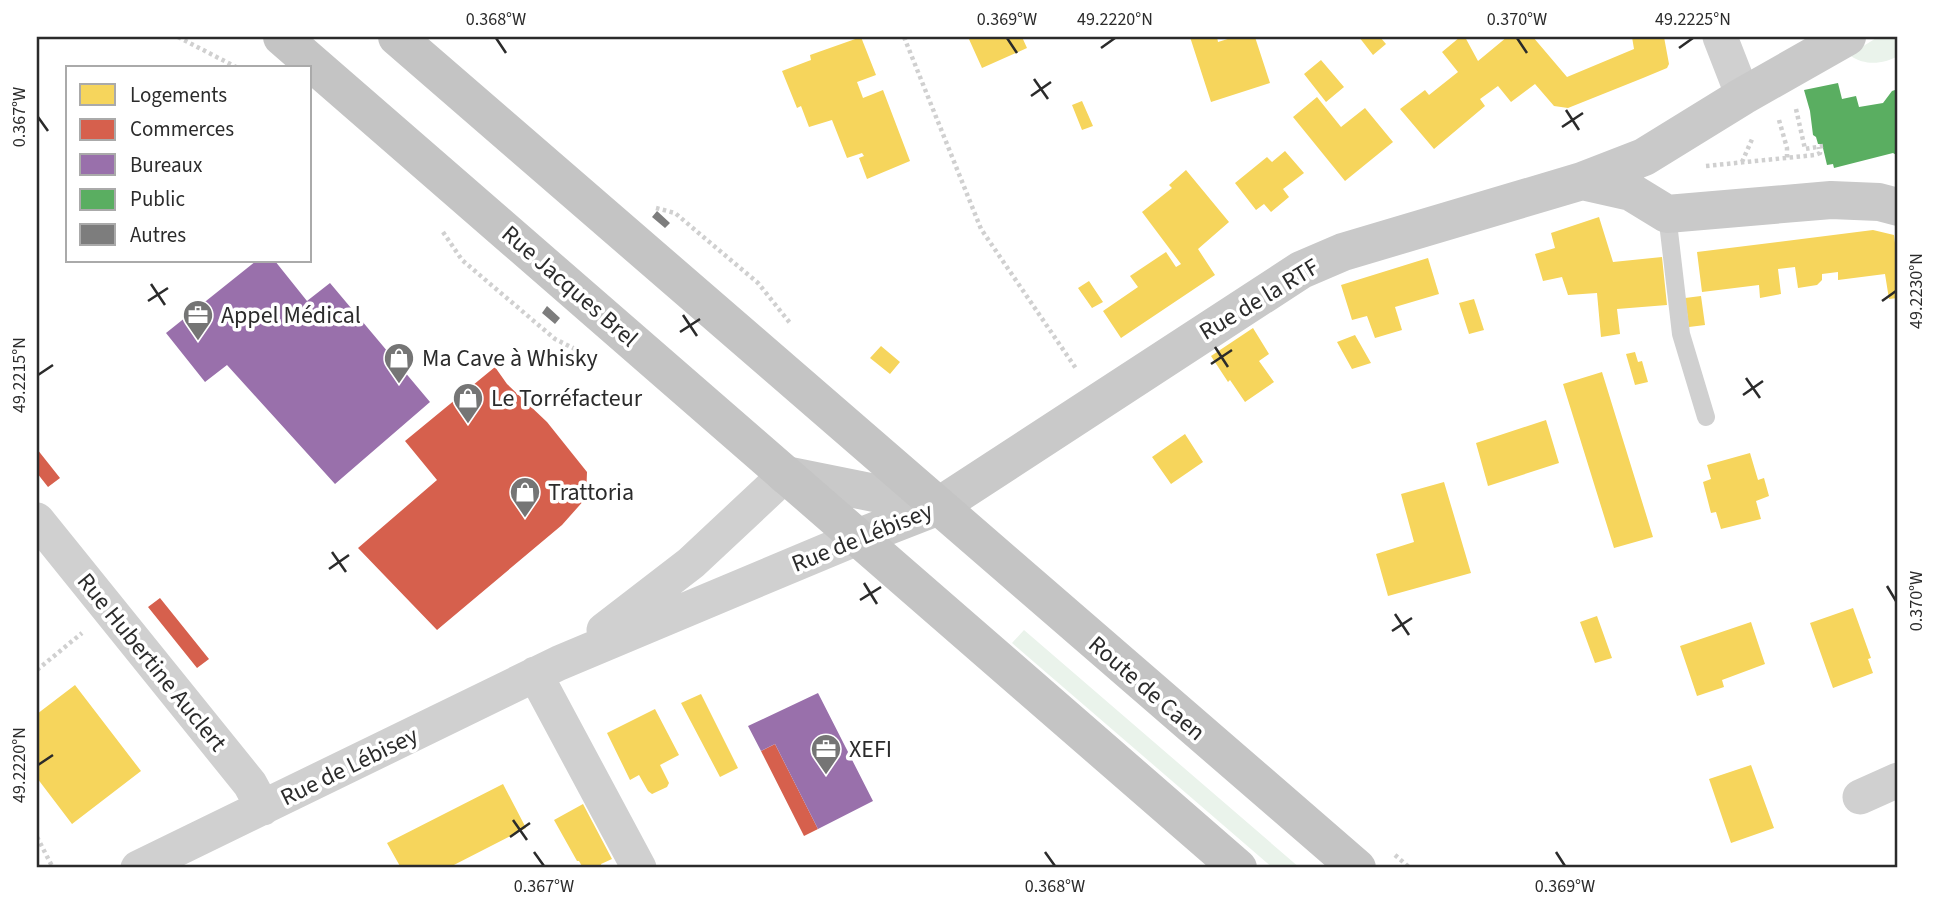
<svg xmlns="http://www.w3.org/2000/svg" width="1935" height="905" font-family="'Source Sans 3',sans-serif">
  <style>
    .grass { fill: #eaf3eb }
    .homes { fill: #f6d55c }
    .shops { fill: #d6604d }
    .offices { fill: #9970ab }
    .public { fill: #5aae61 }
    .building { fill: #7d7d7d }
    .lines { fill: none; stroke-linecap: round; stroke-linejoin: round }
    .path { stroke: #d0d0d0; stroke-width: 4.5; stroke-dasharray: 3.5 3.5; stroke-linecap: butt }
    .lane { stroke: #d0d0d0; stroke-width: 18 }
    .street { stroke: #d0d0d0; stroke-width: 35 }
    .secondary { stroke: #c9c9c9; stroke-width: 38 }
    .primary { stroke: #c4c4c4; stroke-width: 38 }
    .ticks { fill: none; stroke: #2b2b2b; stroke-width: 2.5 }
    .labels { text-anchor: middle; stroke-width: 7; stroke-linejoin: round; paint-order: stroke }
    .street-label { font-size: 24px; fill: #2b2b2b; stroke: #fff }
    .poi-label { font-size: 24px; fill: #2b2b2b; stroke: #fff; text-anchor: start }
    .neatline { fill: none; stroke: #2b2b2b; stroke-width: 2.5 }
    .ticks-label { font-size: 18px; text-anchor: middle; fill: #2b2b2b }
  </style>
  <rect width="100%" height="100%" fill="#fff"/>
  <path class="grass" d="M1878,37H1898V56C1884,64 1865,66 1851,56L1852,53Z
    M1024,630L1300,868H1273L1012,643Z"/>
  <path class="homes" d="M861,37L876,75L857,82L863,98L883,90L910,161L867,179L859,158L864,156L862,153L847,158L832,120L809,127L801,106L797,108L782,71L811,60L810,55Z
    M968,37H1022L1027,48L982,68Z
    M1190,37H1217L1218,42L1234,37H1255L1270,83L1211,102Z
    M1359,37H1380L1386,44L1373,55Z
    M1460,37H1465L1478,61L1507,37H1533L1567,77L1634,49L1632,37H1664L1669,64L1667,68L1643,78L1568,108L1554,106L1535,84L1511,102L1498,86L1480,99L1485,106L1434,149L1400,109L1425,90L1429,95L1458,72L1442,52Z
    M1321,60L1344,87L1326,102L1304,74Z
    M1317,97L1341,127L1365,108L1393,142L1345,181L1293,117Z
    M1082,101L1093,126L1082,130L1072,105Z
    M1285,151L1304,173L1283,189L1289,197L1271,212L1264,204L1256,210L1235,183L1267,157L1272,162Z
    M1186,170L1229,222L1198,249L1215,275L1121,338L1103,311L1138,287L1130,276L1166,252L1176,267L1181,264L1142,212L1172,188L1169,185Z
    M1599,217L1613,262L1662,257L1667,305L1617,309L1620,334L1601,337L1597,293L1568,295L1562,277L1543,281L1535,254L1555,248L1551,233Z
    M1873,230L1894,235L1898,267V298L1889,299L1885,274L1838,280V272L1822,274V280L1817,285L1798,288L1795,267L1778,269L1781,294L1760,298L1759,285L1702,292L1697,252Z
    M1428,258L1439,294L1395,307L1402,330L1375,338L1367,316L1352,320L1341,285Z
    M1089,281L1103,302L1092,308L1078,288Z
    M1701,296L1705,325L1689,327L1685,298Z
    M1474,299L1484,330L1469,334L1459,303Z
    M1253,328L1269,354L1259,361L1274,382L1245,402L1230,380L1228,382L1211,356Z
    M1355,335L1371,363L1352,369L1337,342Z
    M881,346L900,362L890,374L870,358Z
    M1635,352L1638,362L1642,361L1648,382L1635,385L1626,354Z
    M1602,372L1653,537L1614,548L1563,384Z
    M1546,420L1559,463L1488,486L1476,443Z
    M1185,434L1203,462L1171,484L1152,457Z
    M1750,453L1758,480L1764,478L1769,496L1756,501L1761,519L1721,529L1716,512L1711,513L1703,482L1711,479L1707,465Z
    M1444,482L1471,573L1388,596L1376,554L1414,542L1401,494Z
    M1853,608L1871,658L1868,659L1873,673L1833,688L1810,623Z
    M1597,616L1612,658L1595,663L1580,622Z
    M1751,622L1765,664L1722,680L1724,687L1697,696L1680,646Z
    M75,685L141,771L72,824L37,778V714Z
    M701,694L738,768L720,777L681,703Z
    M655,709L679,755L660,765L669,783L667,787L652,794L648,791L639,775L630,780L607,733Z
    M1751,765L1774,828L1731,843L1709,779Z
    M503,784L526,828L448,868H401L387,843Z
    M583,804L612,859L601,864L602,868H583L579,861H577L554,820Z"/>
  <path class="shops" d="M495,367L507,384L547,422L587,472L586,498L562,525L437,630L358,548L437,480L405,441Z
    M37,449L60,478L48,487L37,473Z
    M160,598L209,659L197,668L148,607Z
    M775,744L818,829L804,836L761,751Z"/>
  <path class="offices" d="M256,261H275L307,301L330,283L430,402L335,484L227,365L205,382L166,333Z
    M818,693L873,801L818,829L775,744L761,751L748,726Z"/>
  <path class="public" d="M1838,83L1842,99L1856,96L1859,107L1883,103L1892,91L1898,89V156L1893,153L1834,168L1833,164L1827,165L1822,144H1818L1816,137L1813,135L1810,111L1804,90Z"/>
  <path class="building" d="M657,211L670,223L665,228L652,217Z
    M547,306L560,318L555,324L542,313Z"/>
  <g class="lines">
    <path class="path" d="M178,37L238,68
      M904,37L981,229L1077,370
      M1796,109L1805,149L1823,146
      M1779,120L1787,148V159
      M1742,162L1753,137
      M1706,166L1815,155L1820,153L1819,147
      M656,208L675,213L758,283L790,323
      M443,232L462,260L555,339L583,353
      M37,670L82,633
      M37,837L53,868
      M1395,855L1410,868"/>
    <path class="lane" d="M1667,214L1681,334L1706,417"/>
    <path class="street" d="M1720,37L1743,96
      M37,520L250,784L263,808
      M604,630L691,563L785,475
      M535,674L639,868
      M1860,797L1898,780
      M138,868L559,663L857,538"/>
    <path class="secondary" d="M1582,181L1631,192L1667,214L1831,200L1879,202L1898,207
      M785,475L939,506
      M857,538L939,506L1301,270L1343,252L1582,181L1644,157L1743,96L1847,37"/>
    <path class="primary" d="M282,37L1238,868
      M397,37L1357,868"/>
  </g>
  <path class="ticks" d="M496,38L506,53M1007,38L1017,53M1517,38L1527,53M1101,48L1115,38M1679,48L1693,38M1034,79L1048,99M1031,96L1051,82M1566,110L1579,130M38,117L48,131M1562,127L1583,113M151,284L165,305M148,301L168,288M1882,301L1896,291M683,315L697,336M680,332L700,319M1215,347L1228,367M1211,364L1232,350M38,375L53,365M1746,378L1760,398M1743,395L1763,381M332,552L346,572M329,569L349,555M864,583L877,604M1887,586L1896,601M860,600L881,587M1395,614L1409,635M1392,631L1412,618M38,765L53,755M513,820L527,840M510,837L530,823M534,852L544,866M1045,852L1055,866M1556,852L1565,866"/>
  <defs>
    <g id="office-pin" transform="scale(1.575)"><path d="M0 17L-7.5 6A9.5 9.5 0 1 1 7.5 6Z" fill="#757575" stroke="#fff"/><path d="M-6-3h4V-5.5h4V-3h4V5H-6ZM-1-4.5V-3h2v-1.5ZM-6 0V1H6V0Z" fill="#fff"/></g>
    <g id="shop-pin" transform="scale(1.575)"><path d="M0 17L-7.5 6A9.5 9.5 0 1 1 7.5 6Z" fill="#757575" stroke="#fff"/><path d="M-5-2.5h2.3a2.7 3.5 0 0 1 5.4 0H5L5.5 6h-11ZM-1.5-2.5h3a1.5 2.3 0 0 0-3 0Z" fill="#fff"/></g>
  </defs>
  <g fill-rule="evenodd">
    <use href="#office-pin" x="198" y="315"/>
    <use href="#shop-pin" x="399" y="358"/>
    <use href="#shop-pin" x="468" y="398"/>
    <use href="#shop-pin" x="525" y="492"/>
    <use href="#office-pin" x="826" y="749"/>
  </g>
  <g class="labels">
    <g class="street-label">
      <text transform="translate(570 286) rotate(41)" y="8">Rue Jacques Brel</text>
      <text transform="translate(1259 299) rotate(-31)" y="8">Rue de la RTF</text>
      <text transform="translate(862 537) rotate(-22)" y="8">Rue de Lébisey</text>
      <text transform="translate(152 662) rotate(51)" y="8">Rue Hubertine Auclert</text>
      <text transform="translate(1147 688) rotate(41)" y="8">Route de Caen</text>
      <text transform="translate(349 766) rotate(-26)" y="8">Rue de Lébisey</text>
    </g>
    <g class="poi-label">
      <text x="221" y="323">Appel Médical</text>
      <text x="422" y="366">Ma Cave à Whisky</text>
      <text x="491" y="406">Le Torréfacteur</text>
      <text x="548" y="500">Trattoria</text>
      <text x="849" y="757">XEFI</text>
    </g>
  </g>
  <rect width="1935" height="905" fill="none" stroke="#ffffff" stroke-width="77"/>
  <rect x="66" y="66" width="245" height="196" fill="#ffffff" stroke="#aaaaaa" stroke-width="2"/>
  <rect x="80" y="84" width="35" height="21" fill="#f6d55c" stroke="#aaaaaa" stroke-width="2"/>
  <text x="130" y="102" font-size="21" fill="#2b2b2b">Logements</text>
  <rect x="80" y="119" width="35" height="21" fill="#d6604d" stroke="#aaaaaa" stroke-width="2"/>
  <text x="130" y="136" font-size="21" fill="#2b2b2b">Commerces</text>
  <rect x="80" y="154" width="35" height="21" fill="#9970ab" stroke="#aaaaaa" stroke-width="2"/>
  <text x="130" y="172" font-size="21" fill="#2b2b2b">Bureaux</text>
  <rect x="80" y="189" width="35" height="21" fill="#5aae61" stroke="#aaaaaa" stroke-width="2"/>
  <text x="130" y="206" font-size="21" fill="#2b2b2b">Public</text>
  <rect x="80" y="224" width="35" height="21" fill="#7d7d7d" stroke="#aaaaaa" stroke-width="2"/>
  <text x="130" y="242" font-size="21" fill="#2b2b2b">Autres</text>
  <rect x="38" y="38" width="1858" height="828" class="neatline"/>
  <g class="ticks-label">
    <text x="496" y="25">0.368°W</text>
    <text x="1007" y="25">0.369°W</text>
    <text x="1115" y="25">49.2220°N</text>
    <text x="1517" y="25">0.370°W</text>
    <text x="1693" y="25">49.2225°N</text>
    <text transform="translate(19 117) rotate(-90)" y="6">0.367°W</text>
    <text transform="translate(1916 291) rotate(-90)" y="6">49.2230°N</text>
    <text transform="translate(19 375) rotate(-90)" y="6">49.2215°N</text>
    <text transform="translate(1916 601) rotate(-90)" y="6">0.370°W</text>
    <text transform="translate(19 765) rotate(-90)" y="6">49.2220°N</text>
    <text x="544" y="892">0.367°W</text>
    <text x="1055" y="892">0.368°W</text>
    <text x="1565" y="892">0.369°W</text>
  </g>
</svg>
